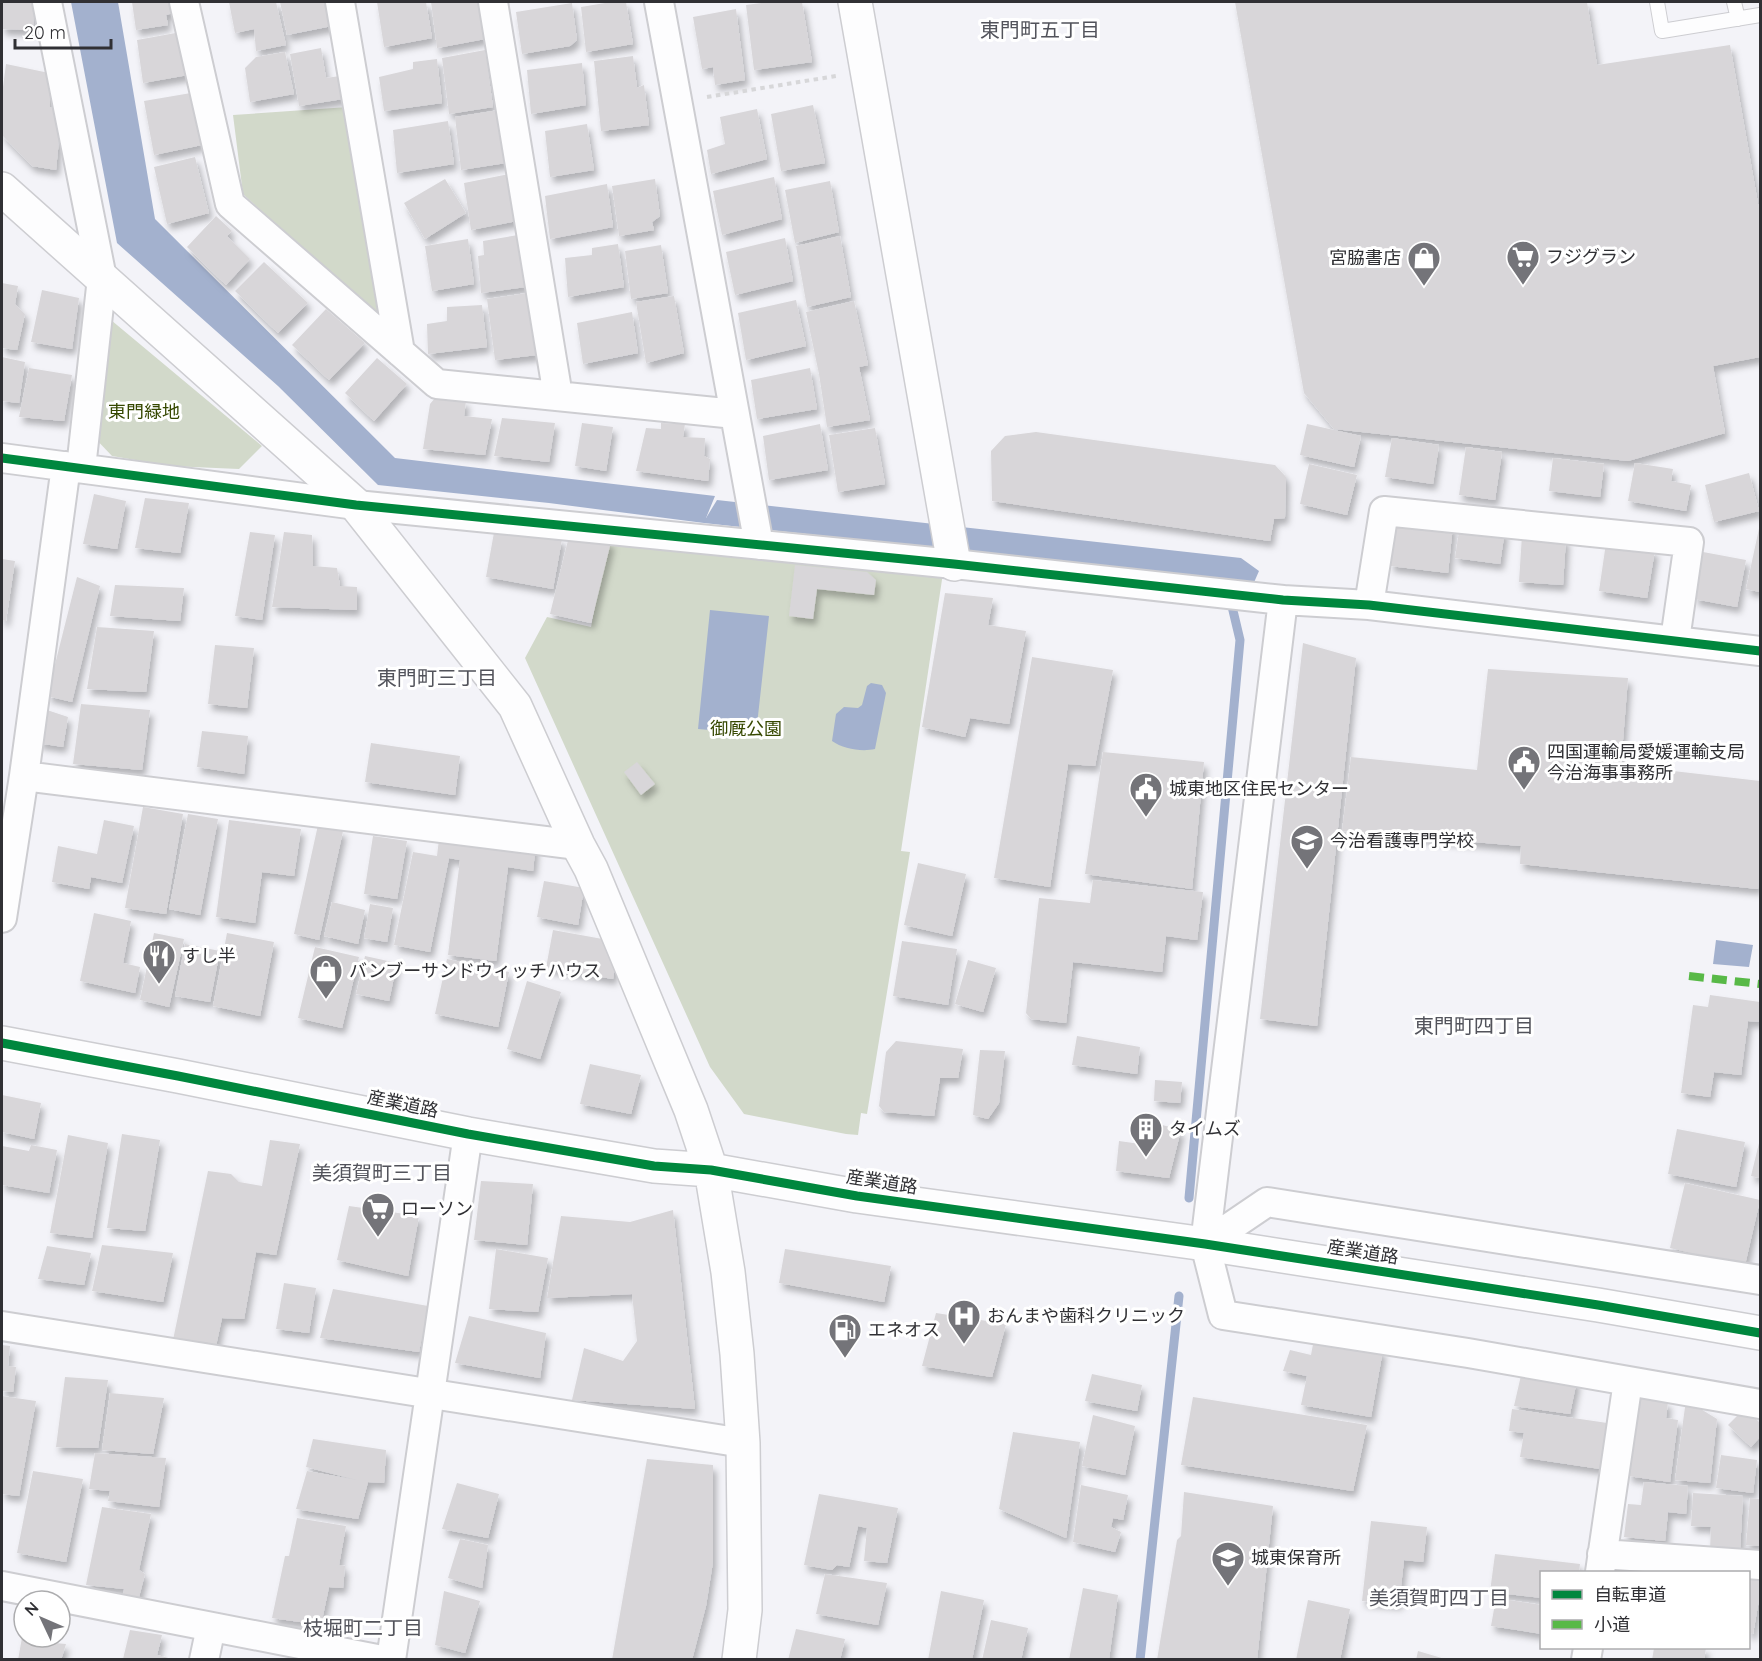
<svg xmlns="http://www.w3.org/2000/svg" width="1762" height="1661" font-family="Quicksand,'Noto Sans JP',sans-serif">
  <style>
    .green { fill: #d2d9ca }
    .water { fill: #a3b1ce }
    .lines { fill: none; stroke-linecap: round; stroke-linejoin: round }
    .stream { stroke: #a3b1ce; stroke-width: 9 }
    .building { fill: #d8d6d9; filter: url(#shadow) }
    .service-casing { stroke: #cdcdd1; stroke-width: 16 }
    .minor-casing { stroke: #cdcdd1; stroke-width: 32 }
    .tertiary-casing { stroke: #cdcdd1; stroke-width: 36 }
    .path { stroke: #d7d7d9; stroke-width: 4; stroke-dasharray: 4.5 4.5; stroke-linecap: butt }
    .service { stroke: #fdfdfe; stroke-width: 14 }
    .minor { stroke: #fdfdfe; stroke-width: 28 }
    .tertiary { stroke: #fdfdfe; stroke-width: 33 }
    .quiet { stroke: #58b947; stroke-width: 8; stroke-dasharray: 15 8; stroke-linecap: butt }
    .cycleway-casing { stroke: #fff; stroke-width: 13 }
    .cycleway { stroke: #00873e; stroke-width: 9 }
    .labels { text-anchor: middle; stroke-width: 6; stroke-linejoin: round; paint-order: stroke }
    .poi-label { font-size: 18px; fill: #303034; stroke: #fff; text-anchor: start }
    .park-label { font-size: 18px; fill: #364800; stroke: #fff }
    .street-label { font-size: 18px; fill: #303034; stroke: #fff }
    .neighbourhood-label { font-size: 20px; fill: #52535b; stroke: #fff }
  </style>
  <defs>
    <filter id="shadow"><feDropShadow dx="3.5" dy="6" stdDeviation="3" flood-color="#0004"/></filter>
  </defs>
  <rect width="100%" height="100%" fill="#f3f3f8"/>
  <path class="green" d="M348,107L385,324L243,194L233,115Z
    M105,315L262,446L239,469L170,466L112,456L92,435Z
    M607,544L943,573L901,851L910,852L867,1114L861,1113L858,1135L846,1134L744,1114L710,1067L525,658L547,617L591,627Z"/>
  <path class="water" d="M71,2H118L155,219L395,458L715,496L706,518L717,500L1241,558L1259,571L1252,587L901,544L704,523L549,503L378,485L278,386L117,243Z
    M710,610L769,616L756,734L698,729Z
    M871,683L882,685L886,693L875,749C862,752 843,749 832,741L836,714L844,707L858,708L862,705L867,686Z
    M1716,940L1753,945L1749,967L1713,964Z"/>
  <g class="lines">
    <path class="stream" d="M1189,1198L1240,640L1230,598
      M1140,1660L1179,1296"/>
  </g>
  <path class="building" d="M2,2H34L33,30L2,29Z
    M132,2H171L173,13L166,15L168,25L136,30Z
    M229,2H276L286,45L256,51L254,29L235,33Z
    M280,2H328L332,26L287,35Z
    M377,2H426L432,38L384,47Z
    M431,2H480L485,39L437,48Z
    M611,2H626L633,44L586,52L581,7Z
    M769,2H802L812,62L754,70L746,5Z
    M1235,2H1587L1597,65L1730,45L1760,215V357L1713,366L1725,433L1628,461L1334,429L1304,393Z
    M572,3L577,40L570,46L522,54L516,12Z
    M736,9L745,80L715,85L713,67L702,69L693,17Z
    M181,32L188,75L143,83L137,40Z
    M321,48L326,78L340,76L343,99L299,106L290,54Z
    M485,50L493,107L449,114L442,58Z
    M285,52L294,94L250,102L245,68L256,57Z
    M633,56L637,88L644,85L649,125L601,131L594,61Z
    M437,59L442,103L384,111L379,77L413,69V62Z
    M582,63L586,105L531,114L527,70Z
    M6,64L49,73L50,107L62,109L56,170L32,166L2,135V95Z
    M191,93L202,145L154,155L144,101Z
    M813,105L825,163L781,171L771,114Z
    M757,109L767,159L711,174L707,150L725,144L720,117Z
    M499,110L506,163L461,170L455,117Z
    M448,121L454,164L397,173L393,130Z
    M587,124L594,170L550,177L545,131Z
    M195,157L209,213L167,224L154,167Z
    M509,174L517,221L471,230L464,183Z
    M774,177L782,219L722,235L713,191Z
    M445,179L466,213L425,239L404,203Z
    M655,179L660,216L652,222L654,230L619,236L612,186Z
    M830,181L839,232L795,243L785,190Z
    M607,184L613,227L550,239L545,196Z
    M216,216L232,231L227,236L250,259L226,285L187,247Z
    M518,235L526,287L481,293L478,256L484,255L483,241Z
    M840,236L851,297L807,307L796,246Z
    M785,238L793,281L735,295L726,252Z
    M468,239L474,284L432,291L425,246Z
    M618,244L624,287L568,297L565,258L592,255V248Z
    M661,245L668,293L631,299L625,251Z
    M264,262L308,303L278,333L235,291Z
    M2,283L18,286L15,304L25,314L17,350L2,348Z
    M42,290L79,298L72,349L31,342Z
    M527,293L537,355L495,360L487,299Z
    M674,296L684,353L646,363L636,302Z
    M796,300L806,346L746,360L738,313Z
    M854,301L868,365L859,367L870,420L827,427L819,374L806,312Z
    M482,305L487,347L428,354L427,324L447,321V307Z
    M326,309L365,343L329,380L292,345Z
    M632,312L638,353L583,364L577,323Z
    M2,357L25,362L19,403L2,401Z
    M377,358L407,384L374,421L345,393Z
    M29,368L72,375L64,421L19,417Z
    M810,368L817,409L757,419L751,380Z
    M435,398L466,401L464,416L492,419L485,455L423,449L430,404Z
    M502,418L555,423L549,462L494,456Z
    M582,423L613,427L606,471L575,466Z
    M661,423L685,424L683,437L705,438L704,456L710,459L708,481L636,471L646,428L661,429Z
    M820,424L828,470L769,480L763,436Z
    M1307,424L1361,436L1354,467L1300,455Z
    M875,428L885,484L838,492L829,435Z
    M1036,432L1275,465L1286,477L1285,518L1274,519L1270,541L992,501L991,451L1005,436Z
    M1392,438L1439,445L1433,484L1385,477Z
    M1466,447L1502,452L1495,500L1459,495Z
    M1553,458L1604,464L1600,497L1549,491Z
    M1635,463L1673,469L1671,481L1691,485L1686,511L1628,501Z
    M1309,464L1357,475L1347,515L1300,504Z
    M1749,473L1759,511L1714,522L1705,485Z
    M94,494L126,501L117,549L83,544Z
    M145,498L189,503L180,553L135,548Z
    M1395,518L1453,525L1448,573L1390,566Z
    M1460,524L1505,530L1500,564L1455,558Z
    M1760,524V592L1746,589Z
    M495,527L562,539L553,589L486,577Z
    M250,532L275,535L262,620L235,616Z
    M284,532L312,535L313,566L337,568L340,586L357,587V610L272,607Z
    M570,532L611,542L591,623L550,614Z
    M1522,535L1566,538L1563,585L1519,582Z
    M1606,543L1655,550L1647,598L1599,591Z
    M1703,552L1746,560L1737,607L1694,599Z
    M2,559L15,561L6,621L2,620Z
    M795,565L867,572L876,580L874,595L817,589L813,619L789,616Z
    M77,577L100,586L72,702L47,696Z
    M115,585L184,588L180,621L110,616Z
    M945,593L993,598L988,625L1026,631L1009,724L970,718L965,737L922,727Z
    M97,627L154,631L146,692L87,689Z
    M1303,643L1356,658L1317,1026L1260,1019Z
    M215,645L254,648L247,708L208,704Z
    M1032,657L1113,670L1095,766L1068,764L1050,887L994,878Z
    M1488,669L1628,678L1621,765L1760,781V866L1758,889L1520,864L1521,846L1342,831L1351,757L1477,770Z
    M81,704L150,710L142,770L73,764Z
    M44,709L68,717L63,747L38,743Z
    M202,731L248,736L244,774L197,767Z
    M371,743L460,756L455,795L365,782Z
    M1103,752L1204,762L1192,889L1085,874Z
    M637,762L655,784L641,795L624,772Z
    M143,807L183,814L166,914L125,908Z
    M188,814L218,819L200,915L169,909Z
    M104,820L134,826L122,883L91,877L89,889L52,882L58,846L97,854Z
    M229,820L301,829L294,876L262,872L255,923L216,917Z
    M318,825L343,831L319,940L294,934Z
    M440,831L536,842L533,871L508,867L496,961L448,955L460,860L449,858L430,952L394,945L413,852L437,856Z
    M373,836L407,841L397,899L364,894Z
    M918,863L966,874L952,936L904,925Z
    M1093,880L1203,892L1197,940L1166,936L1162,972L1073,962L1066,1023L1031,1019L1026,1013L1039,898L1090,903Z
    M544,881L584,888L578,925L537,917Z
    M332,902L365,910L358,944L324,936Z
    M370,904L393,908L387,942L364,938Z
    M94,913L131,921L123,963L140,967L135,993L80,981Z
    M553,930L619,942L613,979L546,968Z
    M154,933L184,939L169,1007L140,1000Z
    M227,933L274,942L260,1016L213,1006Z
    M902,941L957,949L948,1005L893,996Z
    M185,944L220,951L210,1002L175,996Z
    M315,947L359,957L342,1028L298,1018Z
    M365,956L397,963L389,1001L356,994Z
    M447,959L509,972L498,1027L435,1014Z
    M968,960L996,968L983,1012L955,1004Z
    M527,981L561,992L540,1059L507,1049Z
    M1710,995L1760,1002V1022L1748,1021L1741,1075L1714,1072L1710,1097L1681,1093L1693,1005L1708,1007Z
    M1077,1036L1140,1047L1137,1074L1072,1065Z
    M896,1041L963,1049L958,1078H940L934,1116L884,1112L879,1106L886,1052Z
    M980,1050L1005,1051L999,1103L988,1119L973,1115Z
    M590,1064L641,1075L631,1114L580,1104Z
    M1155,1080L1182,1082L1180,1103L1154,1101Z
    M2,1095L41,1103L34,1139L2,1132Z
    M1151,1122L1181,1130L1169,1178L1116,1171L1119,1141L1147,1145Z
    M1677,1129L1745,1142L1736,1187L1668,1174Z
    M122,1134L160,1140L145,1231L107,1228Z
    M68,1135L108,1143L92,1238L50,1233Z
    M1760,1139V1178L1751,1176Z
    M270,1140L300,1144L276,1255L256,1252L244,1319L222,1318L216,1346L173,1340L208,1171L231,1174L239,1182L262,1186Z
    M31,1145L57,1150L49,1193L2,1185V1146L29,1151Z
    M481,1181L533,1184L527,1245L474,1240Z
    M1685,1183L1760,1200L1745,1265L1670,1248Z
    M349,1206L419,1216L408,1276L337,1260Z
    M673,1210L695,1409L572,1400L584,1348L623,1361L637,1341L632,1294L547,1298L561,1216L630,1222Z
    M102,1245L173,1253L163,1302L92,1291Z
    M47,1246L91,1253L84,1285L38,1279Z
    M496,1249L548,1258L538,1312L489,1309Z
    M785,1249L891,1266L884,1302L779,1283Z
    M284,1283L316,1288L309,1333L276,1329Z
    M333,1289L428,1306L419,1352L320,1338Z
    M936,1313L1006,1324L992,1377L922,1366Z
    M469,1316L546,1333L540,1378L455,1363Z
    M1314,1339L1383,1350L1371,1417L1301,1405L1307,1376L1283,1371L1290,1350L1311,1355Z
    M2,1345L10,1346L8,1366L16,1367L13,1392L2,1391Z
    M1522,1371L1577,1380L1570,1414L1514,1406Z
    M1092,1374L1142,1385L1137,1411L1085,1401Z
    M65,1377L108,1380L98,1448L56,1447Z
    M110,1393L164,1398L153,1454L102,1450Z
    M2,1396L36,1401L19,1496L2,1494Z
    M1193,1397L1367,1425L1353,1491L1181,1465Z
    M1639,1398L1668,1402L1666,1418L1678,1420L1670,1482L1628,1476Z
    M1686,1400L1717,1419L1710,1483L1675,1480Z
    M1745,1408L1760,1423V1437L1751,1447L1728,1425Z
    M1512,1409L1614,1424L1607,1470L1520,1457L1524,1433L1509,1431Z
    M1093,1415L1135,1426L1125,1475L1082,1466Z
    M1013,1432L1080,1442L1066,1538L999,1509Z
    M313,1439L386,1450L384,1483L368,1482L358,1519L296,1509L307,1471L357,1480L306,1467Z
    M95,1453L166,1458L159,1507L108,1501L110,1491L89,1489Z
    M1721,1455L1757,1460L1753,1493L1716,1488Z
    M647,1459L713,1465V1562L706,1606L692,1660H612Z
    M33,1471L83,1479L66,1562L17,1553Z
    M1644,1482L1688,1486L1686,1514L1668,1512L1665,1541L1624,1537L1628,1504L1641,1505Z
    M457,1483L499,1494L488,1538L442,1529Z
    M1081,1485L1128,1495L1123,1520L1113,1518L1111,1527L1121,1532L1115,1552L1073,1542Z
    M1184,1492L1273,1506L1257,1660H1157L1177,1540L1181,1536Z
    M1693,1493L1743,1496L1740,1552L1710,1550L1711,1527L1691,1526Z
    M819,1494L898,1508L887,1563L864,1561L867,1528L858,1526L849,1567L837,1565L832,1570L804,1565Z
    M1750,1498L1760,1499V1546L1746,1545Z
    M102,1507L151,1514L139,1570L145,1574L138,1601L123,1599L124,1589L86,1585Z
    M297,1518L346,1526L339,1565L345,1566L343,1588L329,1587L321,1625L272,1618L285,1556H289Z
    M1371,1521L1427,1527L1423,1562L1404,1560L1399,1604L1362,1601Z
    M460,1539L488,1545L482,1588L448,1578Z
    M1495,1554L1580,1564L1579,1572H1542V1598L1490,1592Z
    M825,1574L887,1583L878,1625L816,1614Z
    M1748,1577L1760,1578V1594L1753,1634L1748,1633Z
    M1083,1588L1118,1595L1109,1659L1069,1660Z
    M444,1591L480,1601L465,1653L435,1645Z
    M941,1591L984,1600L972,1660H928Z
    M1496,1598L1542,1605V1634L1491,1626Z
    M1308,1600L1350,1609L1340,1660H1296Z
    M991,1620L1028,1628L1021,1660H982Z
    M796,1629L845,1639L840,1660H788Z
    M130,1630L162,1635L157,1655L176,1660L123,1659Z
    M23,1632L24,1637H44L43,1642L66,1644L61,1660H18Z
    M1654,1648H1706L1704,1660H1652Z
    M1418,1651L1445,1659V1660H1416Z"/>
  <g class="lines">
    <g class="service-casing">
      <path id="service" d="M1657,2L1662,31L1760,15
        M1734,2L1738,19"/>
    </g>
    <g class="minor-casing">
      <path id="minor" d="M47,2L102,278L81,468
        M184,2L230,204L437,384L735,414
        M340,2L400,352
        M493,2L558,396
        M659,2L759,545
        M2,458L356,505L954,564L1283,600L1369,605L1760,651
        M1283,600L1205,1244L1223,1315L1468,1353L1760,1404
        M1369,605L1384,511L1689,542L1675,640
        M24,776L578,845
        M2,918L24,776L66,466
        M1205,1244L1267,1202L1760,1280
        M2,1326L743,1443
        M1602,1554L1760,1565
        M1600,1572L1628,1381
        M2,1586L382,1660
        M204,1660L211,1627
        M391,1660L468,1134
        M1586,1660L1588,1648"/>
    </g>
    <g class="tertiary-casing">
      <path id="tertiary" d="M855,2L954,564
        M2,189L356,505L515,706L578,845L591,869L691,1110L711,1170L728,1272L737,1354L743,1443L745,1610L739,1660
        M2,1043L178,1076L468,1134L654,1166L711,1170L857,1196L1205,1244L1598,1305L1760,1333"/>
    </g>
    <path class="path" d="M707,97L836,76"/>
    <use href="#service" class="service"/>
    <use href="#minor" class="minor"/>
    <use href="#tertiary" class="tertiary"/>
    <path class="quiet" d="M1689,976L1760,984"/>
    <g class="cycleway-casing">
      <path id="cycleway" d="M2,458L356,505L954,564L1283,600L1369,605L1760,651
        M2,1043L178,1076L468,1134L654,1166L711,1170L857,1196L1205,1244L1598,1305L1760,1333"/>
    </g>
    <use href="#cycleway" class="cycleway"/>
  </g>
  <defs>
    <g id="supermarket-pin" transform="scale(1.725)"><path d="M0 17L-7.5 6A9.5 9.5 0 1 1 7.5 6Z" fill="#747479" stroke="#fff"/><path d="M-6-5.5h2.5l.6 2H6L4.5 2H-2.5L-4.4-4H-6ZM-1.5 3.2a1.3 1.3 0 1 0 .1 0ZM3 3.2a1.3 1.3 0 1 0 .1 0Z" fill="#fff"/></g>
    <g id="shop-pin" transform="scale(1.725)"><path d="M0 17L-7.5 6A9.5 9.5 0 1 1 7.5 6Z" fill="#747479" stroke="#fff"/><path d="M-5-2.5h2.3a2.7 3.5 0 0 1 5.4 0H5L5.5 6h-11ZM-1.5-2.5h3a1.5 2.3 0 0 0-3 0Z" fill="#fff"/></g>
    <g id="civic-pin" transform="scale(1.725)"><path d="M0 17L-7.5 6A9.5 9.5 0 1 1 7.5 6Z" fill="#747479" stroke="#fff"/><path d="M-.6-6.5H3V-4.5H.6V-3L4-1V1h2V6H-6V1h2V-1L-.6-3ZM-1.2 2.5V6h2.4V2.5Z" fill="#fff"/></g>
    <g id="university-pin" transform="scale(1.725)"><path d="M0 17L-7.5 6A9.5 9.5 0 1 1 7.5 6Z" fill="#747479" stroke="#fff"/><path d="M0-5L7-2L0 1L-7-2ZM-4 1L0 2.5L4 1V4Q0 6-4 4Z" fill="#fff"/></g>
    <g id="restaurant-pin" transform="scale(1.725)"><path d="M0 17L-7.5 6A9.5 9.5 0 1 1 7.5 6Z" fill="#747479" stroke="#fff"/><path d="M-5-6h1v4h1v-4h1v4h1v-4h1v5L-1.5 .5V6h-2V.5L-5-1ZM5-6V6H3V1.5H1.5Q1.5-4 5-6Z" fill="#fff"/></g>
    <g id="building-pin" transform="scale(1.725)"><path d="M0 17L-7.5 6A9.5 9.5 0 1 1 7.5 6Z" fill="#747479" stroke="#fff"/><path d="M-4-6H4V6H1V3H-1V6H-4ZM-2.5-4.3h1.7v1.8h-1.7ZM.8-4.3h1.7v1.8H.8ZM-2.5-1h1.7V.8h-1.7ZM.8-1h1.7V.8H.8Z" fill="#fff"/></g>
    <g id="hospital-pin" transform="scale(1.725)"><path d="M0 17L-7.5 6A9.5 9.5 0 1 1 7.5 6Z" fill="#747479" stroke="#fff"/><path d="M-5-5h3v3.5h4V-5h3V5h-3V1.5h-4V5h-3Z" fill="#fff"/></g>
    <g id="fuel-pin" transform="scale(1.725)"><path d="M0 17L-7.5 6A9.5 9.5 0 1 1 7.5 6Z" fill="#747479" stroke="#fff"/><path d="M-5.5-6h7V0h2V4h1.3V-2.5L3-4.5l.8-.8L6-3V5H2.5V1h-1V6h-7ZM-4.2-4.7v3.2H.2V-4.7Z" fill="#fff"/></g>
    <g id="school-pin" transform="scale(1.725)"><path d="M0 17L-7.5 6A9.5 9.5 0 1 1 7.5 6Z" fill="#747479" stroke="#fff"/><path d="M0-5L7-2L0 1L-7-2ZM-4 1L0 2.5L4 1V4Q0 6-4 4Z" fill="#fff"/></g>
  </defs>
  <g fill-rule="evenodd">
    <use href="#supermarket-pin" x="1523" y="257"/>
    <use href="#shop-pin" x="1424" y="258"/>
    <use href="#civic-pin" x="1524" y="762"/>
    <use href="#civic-pin" x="1146" y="789"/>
    <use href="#university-pin" x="1307" y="841"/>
    <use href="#restaurant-pin" x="159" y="956"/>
    <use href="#shop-pin" x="326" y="971"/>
    <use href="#building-pin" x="1146" y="1129"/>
    <use href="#supermarket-pin" x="378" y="1209"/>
    <use href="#hospital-pin" x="964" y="1316"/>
    <use href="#fuel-pin" x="845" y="1330"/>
    <use href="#school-pin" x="1228" y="1558"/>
  </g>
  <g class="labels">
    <g class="poi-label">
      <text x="1546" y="263">フジグラン</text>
      <text x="1401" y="264" text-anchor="end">宮脇書店</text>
      <text x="1547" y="758">四国運輸局愛媛運輸支局<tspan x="1547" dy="21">今治海事事務所</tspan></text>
      <text x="1169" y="795">城東地区住民センター</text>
      <text x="1330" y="847">今治看護専門学校</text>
      <text x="182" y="962">すし半</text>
      <text x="349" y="977">バンブーサンドウィッチハウス</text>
      <text x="1169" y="1135">タイムズ</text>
      <text x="401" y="1215">ローソン</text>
      <text x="987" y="1322">おんまや歯科クリニック</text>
      <text x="868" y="1336">エネオス</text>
      <text x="1251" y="1564">城東保育所</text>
    </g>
    <g class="park-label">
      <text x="144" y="418">東門緑地</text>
      <text x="746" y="735">御厩公園</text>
    </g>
    <g class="street-label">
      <text transform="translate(403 1104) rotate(12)" y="6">産業道路</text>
      <text transform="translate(882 1182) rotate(9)" y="6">産業道路</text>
      <text transform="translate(1363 1252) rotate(9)" y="6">産業道路</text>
    </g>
    <g class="neighbourhood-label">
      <text x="1040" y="37">東門町五丁目</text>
      <text x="437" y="685">東門町三丁目</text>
      <text x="1474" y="1033">東門町四丁目</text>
      <text x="382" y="1180">美須賀町三丁目</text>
      <text x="1439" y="1605">美須賀町四丁目</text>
      <text x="363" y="1635">枝堀町二丁目</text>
    </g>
  </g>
  <rect width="1762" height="1661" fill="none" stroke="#303034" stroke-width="6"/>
  <rect x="1540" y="1571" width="210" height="78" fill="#ffffff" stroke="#acacae" stroke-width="1.5"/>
  <rect x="1552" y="1590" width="30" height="9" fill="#00873e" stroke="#acacae" stroke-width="1.5"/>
  <text x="1594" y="1601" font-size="18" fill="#303034">自転車道</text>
  <rect x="1552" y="1620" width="30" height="9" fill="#58b947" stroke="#acacae" stroke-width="1.5"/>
  <text x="1594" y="1631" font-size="18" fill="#303034">小道</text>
  <g transform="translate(42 1619) rotate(314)"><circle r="28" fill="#ffffff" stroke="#acacae" stroke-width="1.5"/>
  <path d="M0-4.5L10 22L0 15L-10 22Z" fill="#747479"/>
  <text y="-9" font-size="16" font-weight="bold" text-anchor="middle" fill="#303034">N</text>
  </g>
  <path d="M15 39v9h96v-9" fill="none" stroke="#303034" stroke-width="3"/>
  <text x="24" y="39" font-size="18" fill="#303034" stroke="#ffffff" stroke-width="4.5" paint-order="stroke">20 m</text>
</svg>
